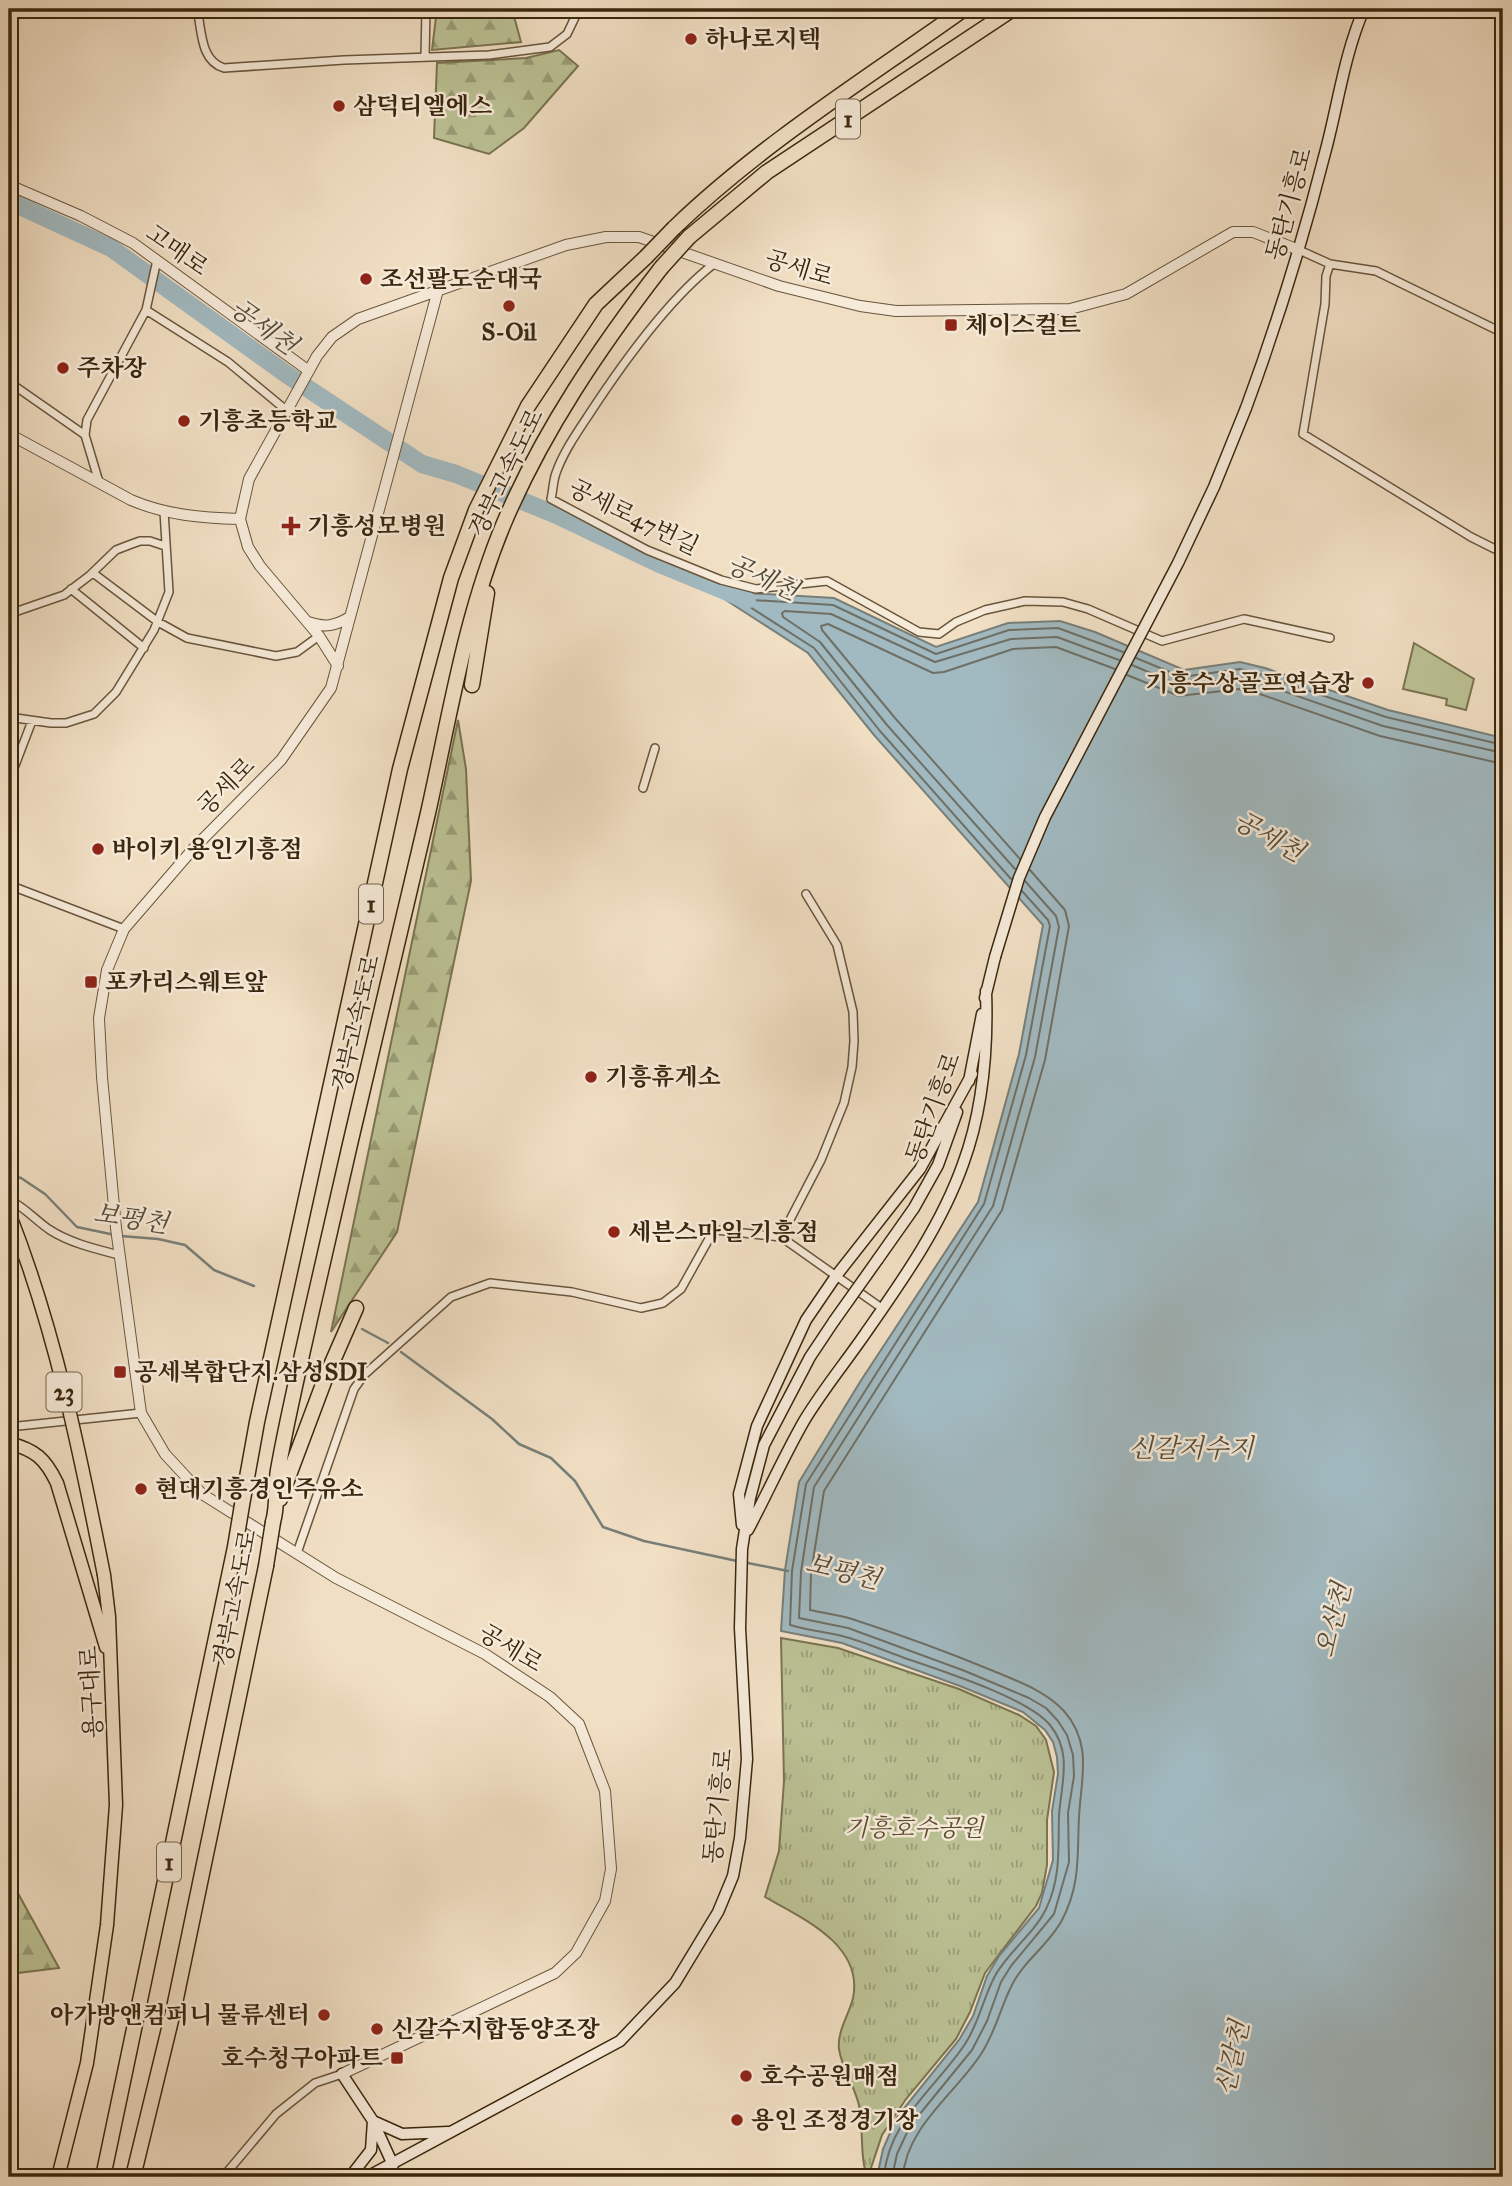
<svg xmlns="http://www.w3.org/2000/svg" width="1512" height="2186" font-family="'IM FELL Great Primer','Noto Serif KR',serif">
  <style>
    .grass { fill: #bbc194; stroke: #7a7450; stroke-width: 2 }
    .forest { fill: url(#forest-firs); stroke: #7a7450; stroke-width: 2 }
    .park { fill: url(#park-tufts); stroke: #7a7450; stroke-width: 2 }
    .water { fill: #a1b9c0; stroke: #787f78; stroke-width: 2 }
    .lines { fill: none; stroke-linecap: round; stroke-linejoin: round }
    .shore { stroke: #6e7066; stroke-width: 2 }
    .stream { stroke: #787f78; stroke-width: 2.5 }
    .river { stroke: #a1b9c0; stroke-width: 18 }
    .minor-casing { stroke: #68553b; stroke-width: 10 }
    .tertiary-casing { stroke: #68553b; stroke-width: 12 }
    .secondary-casing { stroke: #3a270d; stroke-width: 13 }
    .trunk-casing { stroke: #3a270d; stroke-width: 15 }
    .motorway-casing { stroke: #3a270d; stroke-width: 17 }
    .minor { stroke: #f6ead9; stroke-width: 7 }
    .tertiary { stroke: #f6ead9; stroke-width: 10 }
    .secondary { stroke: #f6ead9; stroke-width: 10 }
    .trunk { stroke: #f1dfc4; stroke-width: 12 }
    .motorway { stroke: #f1dfc4; stroke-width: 14 }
    .secondary-bridge-casing { stroke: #3a270d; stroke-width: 13; stroke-linecap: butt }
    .trunk-bridge-casing { stroke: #3a270d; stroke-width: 15; stroke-linecap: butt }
    .motorway-bridge-casing { stroke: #3a270d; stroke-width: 17; stroke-linecap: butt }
    .secondary-bridge { stroke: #f6ead9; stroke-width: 10 }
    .trunk-bridge { stroke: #f1dfc4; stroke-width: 12 }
    .motorway-bridge { stroke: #f1dfc4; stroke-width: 14 }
    .poi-dot { fill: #8f2418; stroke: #f6ead9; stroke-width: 2.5 }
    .labels { text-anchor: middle; stroke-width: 5; stroke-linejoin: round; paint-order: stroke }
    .shield { fill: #f6ead9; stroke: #72624a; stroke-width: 2 }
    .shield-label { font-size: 23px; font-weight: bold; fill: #3a270d }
    .poi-label { font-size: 24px; font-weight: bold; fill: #3a270d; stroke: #f6ead9; text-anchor: start }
    .street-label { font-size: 24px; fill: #3a270d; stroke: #f6ead9 }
    .park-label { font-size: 24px; font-style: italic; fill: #5a4e2f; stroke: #f6ead9 }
    .water-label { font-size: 26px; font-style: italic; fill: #544c3a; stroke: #f6ead9 }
  </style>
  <defs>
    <pattern id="forest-firs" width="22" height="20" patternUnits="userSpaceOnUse" patternTransform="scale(1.75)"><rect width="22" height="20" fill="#bbc194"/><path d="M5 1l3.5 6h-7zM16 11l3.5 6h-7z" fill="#999d77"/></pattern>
    <pattern id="park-tufts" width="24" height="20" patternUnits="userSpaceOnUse" patternTransform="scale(1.75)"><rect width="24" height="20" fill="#bbc194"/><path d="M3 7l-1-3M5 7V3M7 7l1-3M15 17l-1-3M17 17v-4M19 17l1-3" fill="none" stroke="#999d77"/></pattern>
  </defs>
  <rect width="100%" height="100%" fill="#f1dfc4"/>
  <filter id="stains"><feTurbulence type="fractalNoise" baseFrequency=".00286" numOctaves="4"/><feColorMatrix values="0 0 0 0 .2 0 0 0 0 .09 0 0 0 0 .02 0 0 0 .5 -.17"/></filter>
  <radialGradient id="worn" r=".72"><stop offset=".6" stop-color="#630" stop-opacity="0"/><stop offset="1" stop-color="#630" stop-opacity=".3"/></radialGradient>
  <path class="grass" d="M1414,643L1474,679L1466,710L1446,705L1447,699L1403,689Z"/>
  <path class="forest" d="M435,9H512L521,42L432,50L436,17Z
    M559,50L578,66L524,128L489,154L434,138L437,63L526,58Z
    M458,720L466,769L471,881L397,1232L331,1332Z
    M9,1883L14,1886L59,1968L9,1974Z"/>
  <path class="park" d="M781,1638L838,1648L959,1689L1019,1715L1036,1726L1046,1740L1054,1772L1047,1820V1865L1042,1893L1036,1906L985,1973L970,2012L956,2039L906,2099L882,2135L868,2177C860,2164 863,2128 860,2110C857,2089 842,2070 839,2049C837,2031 849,2015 853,1998C864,1945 802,1918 765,1897L779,1851L784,1781Z"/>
  <path class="water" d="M712,591L834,598L936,647L1008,623L1060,621L1095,632L1184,670L1240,662L1265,668L1388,710L1503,738V2177H877L883,2149L897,2117L959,2040L973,2016L987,1976L999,1956L1039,1908L1053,1860L1052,1811L1058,1774L1057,1757L1053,1742L1045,1730L1023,1712L960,1686L842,1643L781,1631L785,1570L799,1482L860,1382L978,1202L1019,1054L1043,925L874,735L808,653Z"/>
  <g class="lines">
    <path class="shore" d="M1136,658L1182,677L1240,669L1263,675L1386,717L1503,745
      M1132,665L1181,686L1239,678L1260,683L1383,726L1503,753
      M1127,675L1179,696L1239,689L1257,693L1380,736L1503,764
      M1020,859L895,718L822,630L821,626L828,624L933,673L944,672L1013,649L1056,647L1115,669
      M1015,869L887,725L820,642L783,617L782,613L785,611L831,614L935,662L1011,639L1057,637L1119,660
      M1011,879L880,731L814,648L750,607L749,602L752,600L833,605L936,654L1009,630L1058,628L1123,652
      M884,2177C888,2121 936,2088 965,2044C979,2023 983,1998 995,1976C1008,1952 1034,1934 1046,1909C1061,1878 1058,1849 1059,1816C1061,1784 1073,1753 1050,1725C1027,1697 938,1670 902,1657C882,1650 862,1641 842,1636C825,1632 807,1630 790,1625L792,1571L806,1484L984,1204L1026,1055L1050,926L1048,920L1022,891
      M892,2177L897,2154L910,2126L972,2050L987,2021L1001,1982L1011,1966L1054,1914L1069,1862L1068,1813L1074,1776L1073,1755L1067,1735L1058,1721L1046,1708L1029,1698L965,1671L848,1628L799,1618L801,1572L814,1487L993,1206L1035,1057L1059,927L1056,916L1025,881
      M903,2177C906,2127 956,2093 981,2054C995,2033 1000,2009 1011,1987C1023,1961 1049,1945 1062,1920C1081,1884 1077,1854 1079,1817C1081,1778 1093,1744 1064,1711C1044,1690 1017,1681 991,1670C945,1651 898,1634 852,1619C838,1615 824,1613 810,1610L811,1573L824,1491L1002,1210L1045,1060L1069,926L1065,910L1030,870"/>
    <path class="stream" d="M9,1175L21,1178L45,1194L77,1227L115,1235
      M121,1236L158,1239L185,1245L214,1270L254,1286
      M362,1329L388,1343
      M401,1352L492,1419L519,1444L551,1458L575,1481L603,1527L644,1541L737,1561
      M743,1562L788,1571"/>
    <path class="river" d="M9,201L111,248L286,374L422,464L456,474L559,516L662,565L747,600"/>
    <g class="minor-casing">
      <path id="minor" d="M197,9C202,30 200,61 224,68L344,60L489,55L550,47L567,34L579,9
        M425,57L426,9
        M1299,250L1330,264L1376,271L1503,333
        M715,263C668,299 620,367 588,416C576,434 563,453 556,473C553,481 553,491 551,499L647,550L721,580L756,589L827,581L919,632L939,634L956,622L985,610L1025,601L1063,602L1088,609L1162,641L1244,619L1330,638
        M1330,264L1326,276L1325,304L1303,434L1471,537L1503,553
        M146,310L157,260
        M9,382L85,435L87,420L146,310L228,362L286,410
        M85,435L99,482
        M93,573L158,622L187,638L276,656L297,652L319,636
        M71,589L144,648
        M9,614L64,595L89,576L116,550L129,545L140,541H150L165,546
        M9,717L51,723H66L94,714L116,692L154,630L169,592L164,511
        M9,781L32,721
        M643,788L655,748
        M9,885L124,929
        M9,1200C25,1207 35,1220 50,1230C70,1243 96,1249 119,1255
        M781,1237L883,1309
        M9,1427L141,1413
        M297,1553L354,1389L364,1375L451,1297L490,1283L572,1292L641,1308L663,1303L681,1289L710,1237L716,1230L781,1237L821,1160L844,1103L852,1067L854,1041L853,1012L837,945L806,894
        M223,2177L276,2114L315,2083L342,2074"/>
    </g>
    <g class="tertiary-casing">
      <path id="tertiary" d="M9,185L81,216L133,243L309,371
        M9,434L131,500C166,515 202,518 240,519
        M308,622C325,628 335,626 350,617
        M338,666L319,636L260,566L248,547L240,519L249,479L317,356L332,337L358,319L566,245L606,237H639L779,286L860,306L896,311L1070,309L1126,294L1233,232H1253L1299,250
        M342,2074L555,1973L576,1953L605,1901L611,1869L605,1791L579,1724L550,1697L485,1654L336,1578L202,1494L165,1454L141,1413L116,1228L102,1077L99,1018L107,970L124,929L193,849L281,760L331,688L438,290"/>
    </g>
    <g class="secondary-casing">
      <path id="secondary" d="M1246,408C1277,324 1303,240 1325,153C1338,105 1344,55 1364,9
        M985,998L995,957
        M969,1081L982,1014
        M878,1259L914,1208L938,1165L957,1112
        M742,1525L739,1494L757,1426L806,1320L836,1276L920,1169L972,1074
        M748,1530C767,1494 784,1456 804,1421C822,1391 845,1363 865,1334C902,1281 941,1226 963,1164C983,1110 988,1049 986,991
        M342,2074L373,2121L393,2165
        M350,2177L371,2150L373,2121L402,2134L448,2132
        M367,2177L620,2041L675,1983L718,1912L733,1876L740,1838L747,1759L740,1628L742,1549L750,1498L764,1445L810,1357L834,1321"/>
    </g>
    <g class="trunk-casing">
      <path id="trunk" d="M9,1443C35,1450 45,1458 57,1483L106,1647
        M58,2177L87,2063L107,1925L116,1805L109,1617L104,1575"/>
    </g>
    <g class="motorway-casing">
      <path id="motorway" d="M674,228C761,144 866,79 964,9
        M689,237L767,172L1013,9
        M472,685L487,593
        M280,1499L325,1379L356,1308
        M242,1505L257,1422L400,769L451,578L476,510L528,406L596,304L646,257
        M273,1522C278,1505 275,1487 278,1470C287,1419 299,1369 310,1319C348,1150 388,982 428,813C450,715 465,616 504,523C543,431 600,347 661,268
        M103,2177L235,1547
        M133,2177L174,2008L266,1566"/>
    </g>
    <use href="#minor" class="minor"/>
    <use href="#tertiary" class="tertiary"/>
    <use href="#secondary" class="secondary"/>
    <use href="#trunk" class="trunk"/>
    <use href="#motorway" class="motorway"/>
    <g class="secondary-bridge-casing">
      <path id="secondary-bridge" d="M995,957L1019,878L1045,817L1178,563L1214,487L1246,408
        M834,1321L878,1259"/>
    </g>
    <g class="trunk-bridge-casing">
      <path id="trunk-bridge" d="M9,1213C55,1329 80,1453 104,1575"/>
    </g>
    <g class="motorway-bridge-casing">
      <path id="motorway-bridge" d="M646,257L674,228
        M661,268L689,237
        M235,1547L242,1505
        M266,1566L273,1522"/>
    </g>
    <use href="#secondary-bridge" class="secondary-bridge"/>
    <use href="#trunk-bridge" class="trunk-bridge"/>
    <use href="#motorway-bridge" class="motorway-bridge"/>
  </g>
  <g class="poi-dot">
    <circle cx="691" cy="39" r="7"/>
    <circle cx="339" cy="106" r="7"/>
    <circle cx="366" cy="279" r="7"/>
    <circle cx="509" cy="306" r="7"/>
    <rect x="944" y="318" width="14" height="14" rx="3.5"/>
    <circle cx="63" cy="368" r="7"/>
    <circle cx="184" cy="421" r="7"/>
    <path d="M287.5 515.5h7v7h7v7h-7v7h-7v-7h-7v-7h7z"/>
    <circle cx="1368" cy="683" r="7"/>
    <circle cx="98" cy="849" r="7"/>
    <rect x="84" y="975" width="14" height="14" rx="3.5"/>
    <circle cx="591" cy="1077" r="7"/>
    <circle cx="614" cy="1232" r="7"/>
    <rect x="113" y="1365" width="14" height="14" rx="3.5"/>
    <circle cx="141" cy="1489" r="7"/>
    <circle cx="324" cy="2015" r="7"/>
    <circle cx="377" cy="2029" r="7"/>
    <rect x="390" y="2051" width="14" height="14" rx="3.5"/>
    <circle cx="746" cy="2076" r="7"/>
    <circle cx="737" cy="2120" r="7"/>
  </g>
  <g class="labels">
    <g class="shield">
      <rect x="836" y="99.5" width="24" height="39" rx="5"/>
      <rect x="359" y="884.5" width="24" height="39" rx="5"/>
      <rect x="46.5" y="1372.5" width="35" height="39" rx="5"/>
      <rect x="157" y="1842.5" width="24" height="39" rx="5"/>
    </g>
    <g class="shield-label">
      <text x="848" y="127">1</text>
      <text x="371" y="912">1</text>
      <text x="64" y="1400">23</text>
      <text x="169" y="1870">1</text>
    </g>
    <g class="poi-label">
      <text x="705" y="47">하나로지텍</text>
      <text x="353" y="114">삼덕티엘에스</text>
      <text x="380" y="287">조선팔도순대국</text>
      <text x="965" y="333">체이스컬트</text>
      <text x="509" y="340" text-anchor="middle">S-Oil</text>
      <text x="77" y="376">주차장</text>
      <text x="198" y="429">기흥초등학교</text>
      <text x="307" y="534">기흥성모병원</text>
      <text x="1354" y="691" text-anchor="end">기흥수상골프연습장</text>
      <text x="112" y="857">바이키 용인기흥점</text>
      <text x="105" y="990">포카리스웨트앞</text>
      <text x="605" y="1085">기흥휴게소</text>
      <text x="628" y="1240">세븐스마일 기흥점</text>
      <text x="134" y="1380">공세복합단지.삼성SDI</text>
      <text x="155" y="1497">현대기흥경인주유소</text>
      <text x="310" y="2023" text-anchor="end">아가방앤컴퍼니 물류센터</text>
      <text x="391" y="2037">신갈수지합동양조장</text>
      <text x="383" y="2066" text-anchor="end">호수청구아파트</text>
      <text x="760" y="2084">호수공원매점</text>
      <text x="751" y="2128">용인 조정경기장</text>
    </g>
    <g class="street-label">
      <text transform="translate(1289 204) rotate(-75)" y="8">동탄기흥로</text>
      <text transform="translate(177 250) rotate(35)" y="8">고매로</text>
      <text transform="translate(799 268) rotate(17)" y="8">공세로</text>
      <text transform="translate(506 473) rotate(-64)" y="8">경부고속도로</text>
      <text transform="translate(634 517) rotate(26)" y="8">공세로47번길</text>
      <text transform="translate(226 786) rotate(-45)" y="8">공세로</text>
      <text transform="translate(356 1023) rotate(-77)" y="8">경부고속도로</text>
      <text transform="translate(933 1108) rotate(-70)" y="8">동탄기흥로</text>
      <text transform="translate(235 1598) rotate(-79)" y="8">경부고속도로</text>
      <text transform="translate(511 1648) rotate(31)" y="8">공세로</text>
      <text transform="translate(91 1692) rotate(-93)" y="8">용구대로</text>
      <text transform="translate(718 1806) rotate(-84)" y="8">동탄기흥로</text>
    </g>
    <g class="park-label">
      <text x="914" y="1836">기흥호수공원</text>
    </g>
    <g class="water-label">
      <text transform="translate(264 326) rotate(36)" y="9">공세천</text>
      <text transform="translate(763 577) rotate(24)" y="9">공세천</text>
      <text transform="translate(1269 836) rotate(29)" y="9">공세천</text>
      <text transform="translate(131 1218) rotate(9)" y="9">보평천</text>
      <text x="1191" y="1457">신갈저수지</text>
      <text transform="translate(843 1571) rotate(14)" y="9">보평천</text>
      <text transform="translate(1333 1620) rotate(-76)" y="9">오산천</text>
      <text transform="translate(1232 2058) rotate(-78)" y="9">신갈천</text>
    </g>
  </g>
  <rect width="1512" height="2186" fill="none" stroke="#f1dfc4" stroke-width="35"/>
  <rect x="10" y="10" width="1491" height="2165" fill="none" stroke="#3a270d" stroke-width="3.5"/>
  <rect x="18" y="18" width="1477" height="2151" fill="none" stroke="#3a270d" stroke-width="2"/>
  <rect width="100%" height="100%" filter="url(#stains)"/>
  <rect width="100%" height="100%" fill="url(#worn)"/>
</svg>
